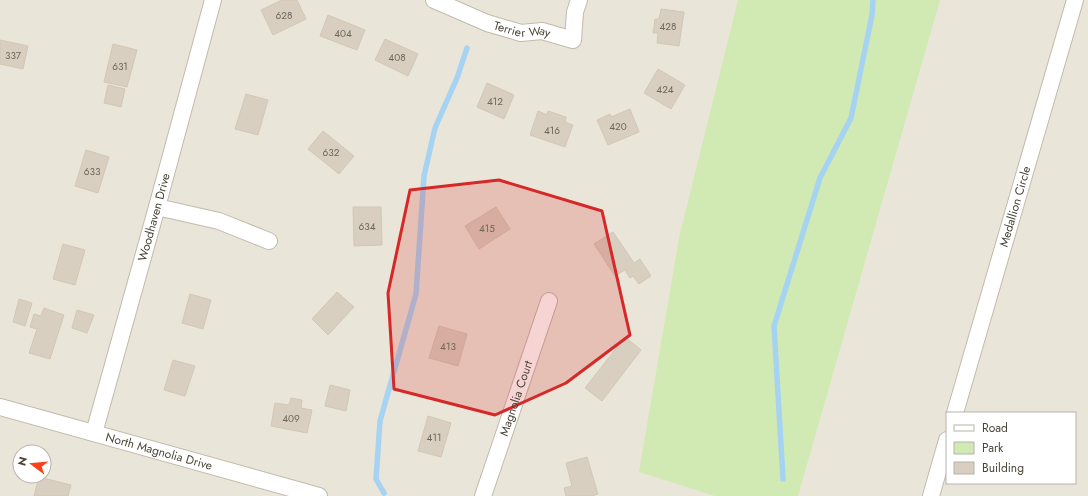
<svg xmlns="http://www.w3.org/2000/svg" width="1088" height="496" font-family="Jost,sans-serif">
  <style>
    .residential { fill: #eae5d9; fill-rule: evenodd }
    .green { fill: #d1eab3 }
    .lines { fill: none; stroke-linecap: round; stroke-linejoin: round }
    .stream { stroke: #a7d3f3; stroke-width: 5.5 }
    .building { fill: #d8cfc0; stroke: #d3c7b3 }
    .minor-casing { stroke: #c2bbad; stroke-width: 18 }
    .minor { stroke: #fff; stroke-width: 16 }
    .marked { fill: #d62828; fill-opacity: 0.2; stroke: #d62828; stroke-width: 3; stroke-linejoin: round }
    .labels { text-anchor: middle; stroke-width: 4; stroke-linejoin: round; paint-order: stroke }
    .number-label { font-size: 10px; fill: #6e675a }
    .street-label { font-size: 12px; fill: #4b4438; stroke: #fff }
  </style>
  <rect width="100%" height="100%" fill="#f6f3eb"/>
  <path class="residential" d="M0,0H1088V496H0ZM947,413H1075V483H947ZM20,452H44V476H20Z"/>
  <path class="green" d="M738,0H940L798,496H715L639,472L679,238Z"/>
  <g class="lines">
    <path class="stream" d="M783,479L774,326L820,178L851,118L872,15L873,0
      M384,493L376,479L380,421L416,294L424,176L435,128L457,78L467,48"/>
  </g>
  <path class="building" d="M282,0H297L306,19L273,35L261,10Z
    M661,9L684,12L679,46L657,43L658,33H653L655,19H659Z
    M328,15L365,30L357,50L320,36Z
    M385,39L418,54L408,76L375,60Z
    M0,40L28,46L23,69L0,64Z
    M113,44L137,50L127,87L104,82Z
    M658,69L685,85L671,109L644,93Z
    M487,83L514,95L504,119L477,107Z
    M108,85L125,89L121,107L104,103Z
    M246,94L268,100L258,135L235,129Z
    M630,109L639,132L608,145L597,120L610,114L611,117Z
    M538,111L547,115L548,111L566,117L565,122L573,125L565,147L530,135Z
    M323,131L354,156L339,174L308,149Z
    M86,150L109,157L98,193L75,186Z
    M353,207H381L382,245L354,246Z
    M496,207L510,229L479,249L465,226Z
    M613,232L634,263L640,259L651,276L639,284L633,276L630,278L625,270L615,276L594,244Z
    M63,244L85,250L75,285L53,279Z
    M337,292L354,307L328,335L312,319Z
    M190,294L211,300L203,329L182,323Z
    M19,299L32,303L25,326L13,322Z
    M44,308L64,315L50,359L29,353L37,329L30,327L34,314L41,316Z
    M77,310L94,315L87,333L72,328Z
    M439,326L467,334L458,366L429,358Z
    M625,337L641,350L602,401L585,388Z
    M173,360L195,366L185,396L164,390Z
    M330,385L350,390L346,411L325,406Z
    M291,398L302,400L301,408L312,410L307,433L271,426L275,403L289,405Z
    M428,416L451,423L441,457L418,451Z
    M587,457L598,494L592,496H566L564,488L572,486L566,463Z
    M39,477L71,485L68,496H34Z"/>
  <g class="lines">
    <g class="minor-casing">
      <g id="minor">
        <path id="s1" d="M434,0L487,23L521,33L542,31L573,40L575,12L579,0"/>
        <path d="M157,207L219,221L269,241"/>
        <path id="s2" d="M0,407L319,496"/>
        <path id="s3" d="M955,413L1075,0"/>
        <path id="s4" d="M94,433L157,207L213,0"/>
        <path id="s5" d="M483,496L549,301"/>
        <path d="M931,496L947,440"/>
      </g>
    </g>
    <use href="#minor" class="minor"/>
  </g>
  <path class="marked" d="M499,180L602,211L630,335L566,383L495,415L394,389L388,293L410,190Z"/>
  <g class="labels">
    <g class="number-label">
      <text x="284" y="19">628</text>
      <text x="668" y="30">428</text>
      <text x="343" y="37">404</text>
      <text x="13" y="59">337</text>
      <text x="397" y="61">408</text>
      <text x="120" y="70">631</text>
      <text x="665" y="93">424</text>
      <text x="495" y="105">412</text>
      <text x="618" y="130">420</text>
      <text x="552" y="134">416</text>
      <text x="331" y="156">632</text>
      <text x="92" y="175">633</text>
      <text x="367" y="230">634</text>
      <text x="487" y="232">415</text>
      <text x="448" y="350">413</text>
      <text x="291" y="422">409</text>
      <text x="434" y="441">411</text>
    </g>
    <g class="street-label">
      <text dy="4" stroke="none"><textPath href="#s1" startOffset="94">Terrier Way</textPath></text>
      <text dy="4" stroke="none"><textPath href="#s3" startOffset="215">Medallion Circle</textPath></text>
      <text dy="4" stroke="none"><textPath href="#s4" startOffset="224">Woodhaven Drive</textPath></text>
      <text dy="4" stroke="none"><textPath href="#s5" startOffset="103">Magnolia Court</textPath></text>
      <text dy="4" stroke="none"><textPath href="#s2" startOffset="165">North Magnolia Drive</textPath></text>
    </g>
  </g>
  <rect x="946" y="412" width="130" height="72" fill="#ffffff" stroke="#b7b4af"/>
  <rect x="954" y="425" width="20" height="6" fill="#ffffff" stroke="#b7b4af"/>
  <text x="982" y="432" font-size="12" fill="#4b4438">Road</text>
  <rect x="954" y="442" width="20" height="12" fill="#d1eab3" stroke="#b7b4af"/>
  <text x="982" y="452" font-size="12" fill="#4b4438">Park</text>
  <rect x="954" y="462" width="20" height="12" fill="#d8cfc0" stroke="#b7b4af"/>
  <text x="982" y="472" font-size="12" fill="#4b4438">Building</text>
  <g transform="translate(32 464) rotate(286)"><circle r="19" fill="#ffffff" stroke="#b7b4af"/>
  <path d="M0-3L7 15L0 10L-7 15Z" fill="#ff3f19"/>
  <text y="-6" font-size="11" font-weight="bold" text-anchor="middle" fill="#4b4438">N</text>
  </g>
</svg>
